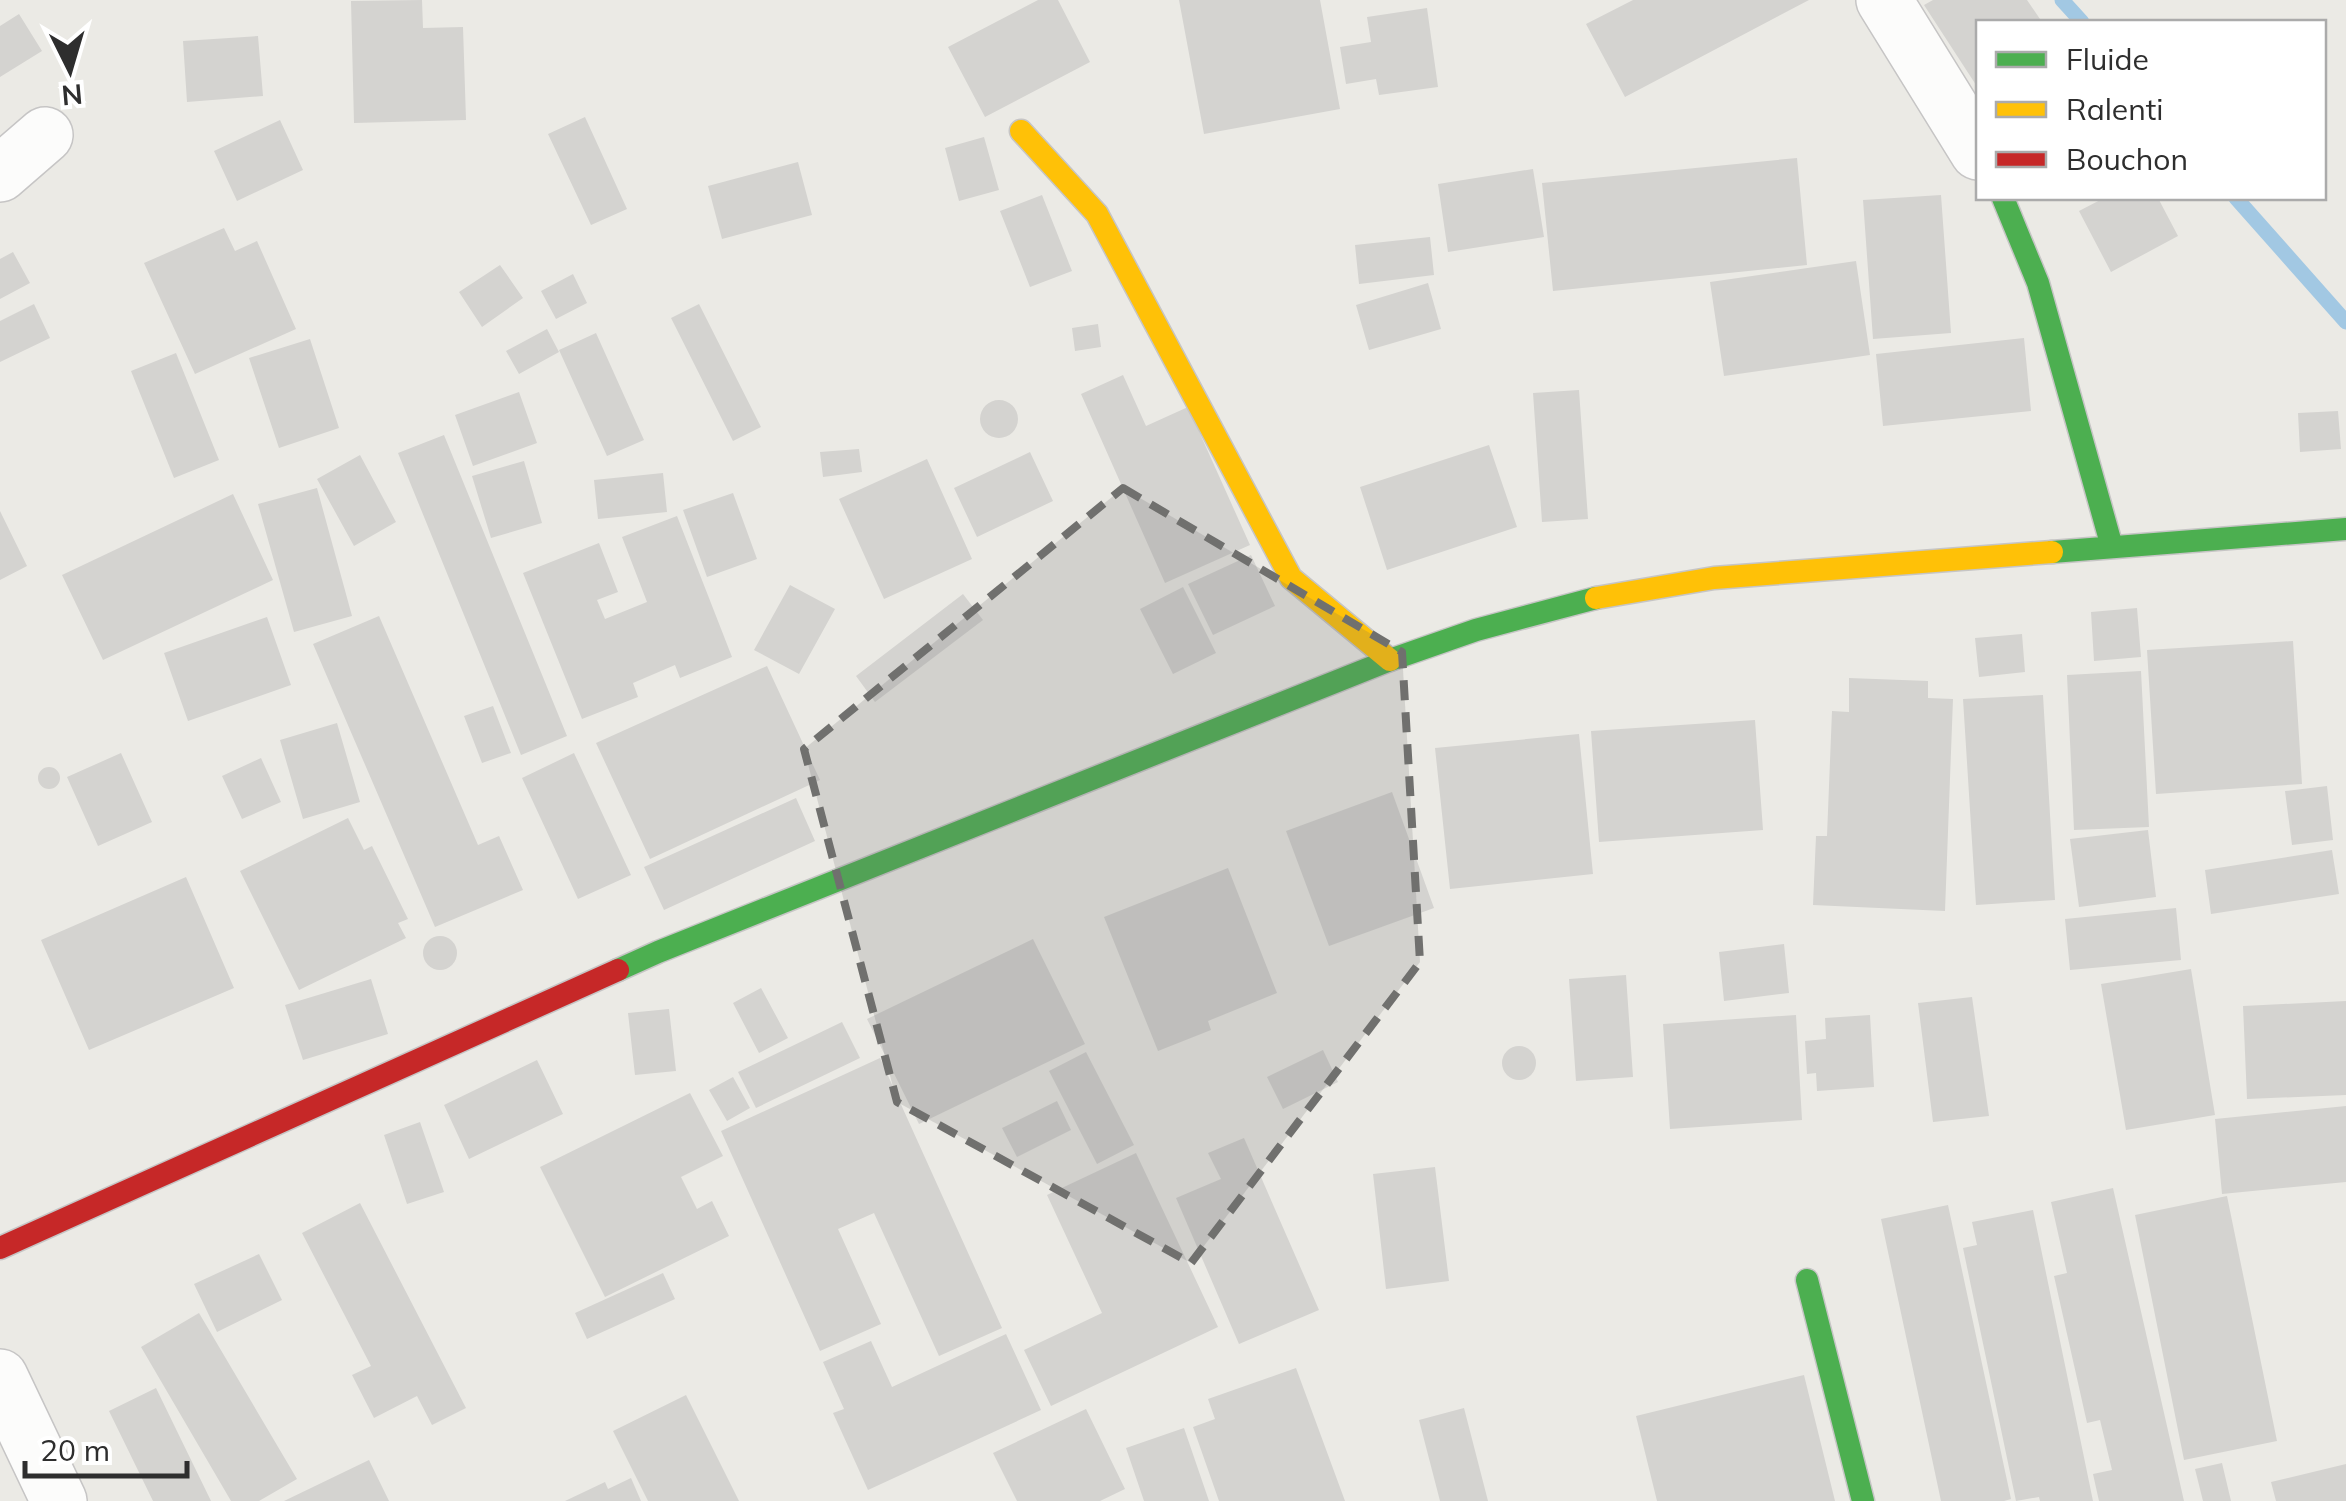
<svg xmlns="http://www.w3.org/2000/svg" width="2346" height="1501" font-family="Mulish,sans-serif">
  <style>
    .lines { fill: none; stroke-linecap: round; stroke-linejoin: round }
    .stream { stroke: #a2c8e3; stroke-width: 15 }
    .building { fill: #d4d3d0 }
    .street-casing { stroke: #c6c5c5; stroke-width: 58 }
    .fast-casing { stroke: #c6c5c5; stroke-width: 25 }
    .slow-casing { stroke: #c6c5c5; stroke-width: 25 }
    .jam-casing { stroke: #c6c5c5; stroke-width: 25 }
    .street { stroke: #fcfcfb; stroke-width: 55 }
    .fast { stroke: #4caf50; stroke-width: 22 }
    .slow { stroke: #ffc107; stroke-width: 22 }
    .jam { stroke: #c62828; stroke-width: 22 }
    .marked { fill: #70706e; fill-opacity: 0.2; stroke: #70706e; stroke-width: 8; stroke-dasharray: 20 12; stroke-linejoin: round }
  </style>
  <rect width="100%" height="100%" fill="#ebeae5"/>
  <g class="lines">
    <path class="stream" d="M2062,0L2082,22
      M2236,198L2346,322"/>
  </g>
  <path class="building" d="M422,0L423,28L463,27L466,120L354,123L351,1Z
    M1038,0H1058L1090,62L985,117L948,47Z
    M1179,0H1320L1340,109L1204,134Z
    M1633,0H1809L1625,97L1586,24Z
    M1933,0H2027L2042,22H1978V88L1924,5Z
    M1427,8L1438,87L1379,95L1376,79L1346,84L1340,47L1371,42L1367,17Z
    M19,14L42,51L0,77V26Z
    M258,36L263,96L187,102L183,41Z
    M585,117L627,209L591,225L548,134Z
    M280,120L303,170L237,201L214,151Z
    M984,137L999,190L959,201L945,148Z
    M1797,158L1807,265L1553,291L1542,183Z
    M798,162L812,215L722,239L708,186Z
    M1533,169L1544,237L1448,252L1438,184Z
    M1042,195L1072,271L1030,287L1000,211Z
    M1941,195L1951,333L1873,339L1863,200Z
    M2104,198H2158L2178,236L2111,272L2079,211Z
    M224,228L235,251L257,241L296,329L195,374L144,263Z
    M1430,237L1434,275L1359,284L1355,245Z
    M13,252L30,283L0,299V259Z
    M1856,261L1870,355L1724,376L1710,282Z
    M500,265L523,298L482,327L459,292Z
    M573,274L587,303L556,319L541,291Z
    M1428,283L1441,329L1369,350L1356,305Z
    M34,304L50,338L0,362V321Z
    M699,304L761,427L733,441L671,318Z
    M1098,324L1101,347L1075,351L1072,328Z
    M547,329L559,352L519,374L506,351Z
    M596,333L644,440L607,456L559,350Z
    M2024,338L2031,411L1883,426L1876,354Z
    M310,339L339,428L279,448L249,358Z
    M176,353L219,460L174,478L131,371Z
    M1123,375L1146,426L1188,407L1250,545L1165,583L1081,394Z
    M1579,390L1588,519L1542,522L1533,393Z
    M519,392L537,443L473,466L455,415Z
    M980 419a19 19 0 1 1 38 0a19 19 0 1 1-38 0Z
    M2338,411L2341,449L2300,452L2298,413Z
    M444,435L567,736L521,755L398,453Z
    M1489,445L1517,527L1387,570L1360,487Z
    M859,449L862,472L823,477L820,452Z
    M1030,452L1053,501L977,537L954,488Z
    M360,455L396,522L354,546L317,479Z
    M927,459L972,559L884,599L839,499Z
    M524,461L542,523L491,538L472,476Z
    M663,473L667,512L598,519L594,480Z
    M317,488L352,616L294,632L258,504Z
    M733,493L757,559L707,577L683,510Z
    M233,494L273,580L103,660L62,575Z
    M0,511L27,566L0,580Z
    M677,516L732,657L680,678L675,665L633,683L638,697L582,719L523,573L599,543L618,592L597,600L605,619L647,602L622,537Z
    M1251,555L1275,606L1213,635L1188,584Z
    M790,585L835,609L799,674L754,650Z
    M1183,587L1216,653L1173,674L1140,609Z
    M963,594L983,620L875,702L856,676Z
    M2137,608L2141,657L2094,661L2091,612Z
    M379,616L478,845L499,836L523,890L435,927L313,644Z
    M267,617L291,685L188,721L164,653Z
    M2022,634L2025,672L1979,677L1975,638Z
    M2293,641L2302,784L2156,794L2147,650Z
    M767,666L820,780L650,859L596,743Z
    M2141,671L2149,827L2074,830L2067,675Z
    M1849,678L1928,681V698L1953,699L1945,911L1813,905L1816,836H1827L1832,711L1849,712Z
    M2043,695L2055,900L1976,905L1963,699Z
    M493,706L511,753L482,763L464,716Z
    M1755,720L1763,830L1599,842L1591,731Z
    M337,723L360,802L303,819L280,740Z
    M1579,734L1593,874L1450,889L1435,748Z
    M121,753L152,822L98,846L67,777Z
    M574,753L631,875L578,899L522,778Z
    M261,758L281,802L242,819L222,776Z
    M38 778a11 11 0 1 1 22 0a11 11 0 1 1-22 0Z
    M2327,786L2333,840L2292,845L2285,791Z
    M1392,792L1434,908L1329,946L1286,831Z
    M796,798L815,841L664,910L644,867Z
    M348,818L364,850L372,846L408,919L398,923L406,938L299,990L240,871Z
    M2148,830L2156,897L2079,907L2070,839Z
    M2332,850L2339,894L2211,914L2205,870Z
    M1228,868L1277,993L1208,1021L1211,1030L1158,1051L1104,917Z
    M186,877L234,988L89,1050L41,940Z
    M2176,908L2181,960L2070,970L2065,919Z
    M423 953a17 17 0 1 1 34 0a17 17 0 1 1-34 0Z
    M1033,939L1085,1044L919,1124L867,1019Z
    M1784,944L1789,993L1724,1001L1719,952Z
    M2191,969L2215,1115L2126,1130L2101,984Z
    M1626,975L1633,1077L1576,1081L1569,979Z
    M371,979L388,1034L303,1060L285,1005Z
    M761,988L788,1038L759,1053L733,1003Z
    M1972,997L1989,1116L1933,1122L1918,1003Z
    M2346,1001V1095L2247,1099L2243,1006Z
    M669,1009L676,1071L635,1075L628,1013Z
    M1796,1015L1802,1120L1670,1129L1663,1024Z
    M1870,1015L1874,1087L1817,1091L1816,1073L1807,1074L1805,1041L1826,1039L1825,1018Z
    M842,1022L860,1058L756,1108L738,1072Z
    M1502 1063a17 17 0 1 1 34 0a17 17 0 1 1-34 0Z
    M1323,1050L1338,1082L1283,1109L1267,1077Z
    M1086,1052L1134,1145L1097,1164L1049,1071Z
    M880,1058L1002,1328L939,1356L874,1213L838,1229L881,1324L820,1351L721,1131Z
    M537,1060L563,1114L469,1159L444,1105Z
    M733,1077L750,1108L727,1121L709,1090Z
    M690,1093L723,1156L681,1177L697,1209L712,1201L729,1236L605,1297L540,1167Z
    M1057,1101L1071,1130L1017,1157L1002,1128Z
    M2346,1106V1182L2222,1194L2215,1119Z
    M420,1122L444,1192L407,1204L384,1135Z
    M1244,1138L1319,1310L1239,1344L1176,1198L1221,1179L1208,1153Z
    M1136,1153L1218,1327L1051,1406L1024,1350L1102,1313L1047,1195Z
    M1435,1167L1449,1281L1386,1289L1373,1174Z
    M2113,1188L2184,1501H2099L2093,1474L2112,1470L2100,1420L2087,1423L2054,1276L2067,1273L2051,1202Z
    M2227,1196L2277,1441L2184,1460L2135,1215Z
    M360,1203L466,1408L432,1425L417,1396L374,1418L352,1375L371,1366L302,1233Z
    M1948,1205L2011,1499L2004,1501H1941L1881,1219Z
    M2033,1210L2093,1501H2040L2039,1497L2016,1501L1963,1248L1977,1245L1972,1222Z
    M259,1254L282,1300L217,1332L194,1284Z
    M663,1273L675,1299L587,1339L575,1313Z
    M199,1313L297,1479L259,1501H231L141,1347Z
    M1006,1334L1041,1410L868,1490L833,1413L844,1409L823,1362L871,1341L892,1387Z
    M1296,1368L1345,1501H1219L1193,1427L1215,1419L1208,1399Z
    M1804,1375L1835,1501H1657L1636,1416Z
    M156,1388L211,1501H153L109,1411Z
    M686,1395L739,1501H648L613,1431Z
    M1464,1408L1488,1501H1440L1419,1420Z
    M1086,1409L1125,1489L1100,1501H1017L993,1453Z
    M1184,1428L1209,1501H1144L1126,1448Z
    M369,1460L389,1501H284Z
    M2222,1463L2231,1501H2203L2195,1469Z
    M2346,1464V1501H2276L2271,1482Z
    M631,1478L641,1501H565L605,1482L608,1489Z"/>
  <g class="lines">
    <g class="street-casing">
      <path id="street" d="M1884,0L1978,152
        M0,174L45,135
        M0,1377L59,1501"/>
    </g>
    <g class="fast-casing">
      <path id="fast" d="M2003,198L2038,283L2112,547
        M2052,552L2346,529
        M618,970L658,952L1390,660L1476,630L1596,598
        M1807,1280L1863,1501"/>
    </g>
    <g class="slow-casing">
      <path id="slow" d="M1021,131L1097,214L1291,578L1390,660
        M1596,598L1714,578L2052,552"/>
    </g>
    <g class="jam-casing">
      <path id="jam" d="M0,1248L618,970"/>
    </g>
    <use href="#street" class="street"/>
    <use href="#fast" class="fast"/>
    <use href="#slow" class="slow"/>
    <use href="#jam" class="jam"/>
  </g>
  <path class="marked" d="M1123,488L1402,652L1420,962L1191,1263L897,1102L804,749Z"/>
  <rect x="1976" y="20" width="350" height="180" fill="#ffffff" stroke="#ababab" stroke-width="2.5"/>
  <rect x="1996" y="52" width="50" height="15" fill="#4caf50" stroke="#ababab" stroke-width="2.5"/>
  <text x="2066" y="70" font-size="30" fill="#2e2e2e">Fluide</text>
  <rect x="1996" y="102" width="50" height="15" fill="#ffc107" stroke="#ababab" stroke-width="2.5"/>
  <text x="2066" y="120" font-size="30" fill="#2e2e2e">Ralenti</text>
  <rect x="1996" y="152" width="50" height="15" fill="#c62828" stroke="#ababab" stroke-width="2.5"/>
  <text x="2066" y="170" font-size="30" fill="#2e2e2e">Bouchon</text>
  <g transform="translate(70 70) rotate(175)" stroke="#ffffff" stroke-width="8" paint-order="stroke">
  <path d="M0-8L18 38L0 25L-18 38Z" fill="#2e2e2e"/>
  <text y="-15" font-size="28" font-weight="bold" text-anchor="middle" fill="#2e2e2e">N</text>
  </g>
  <path d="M25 1461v15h162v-15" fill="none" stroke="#2e2e2e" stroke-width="5"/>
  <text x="40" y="1461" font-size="30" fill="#2e2e2e" stroke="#ffffff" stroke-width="8" paint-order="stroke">20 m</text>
</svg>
